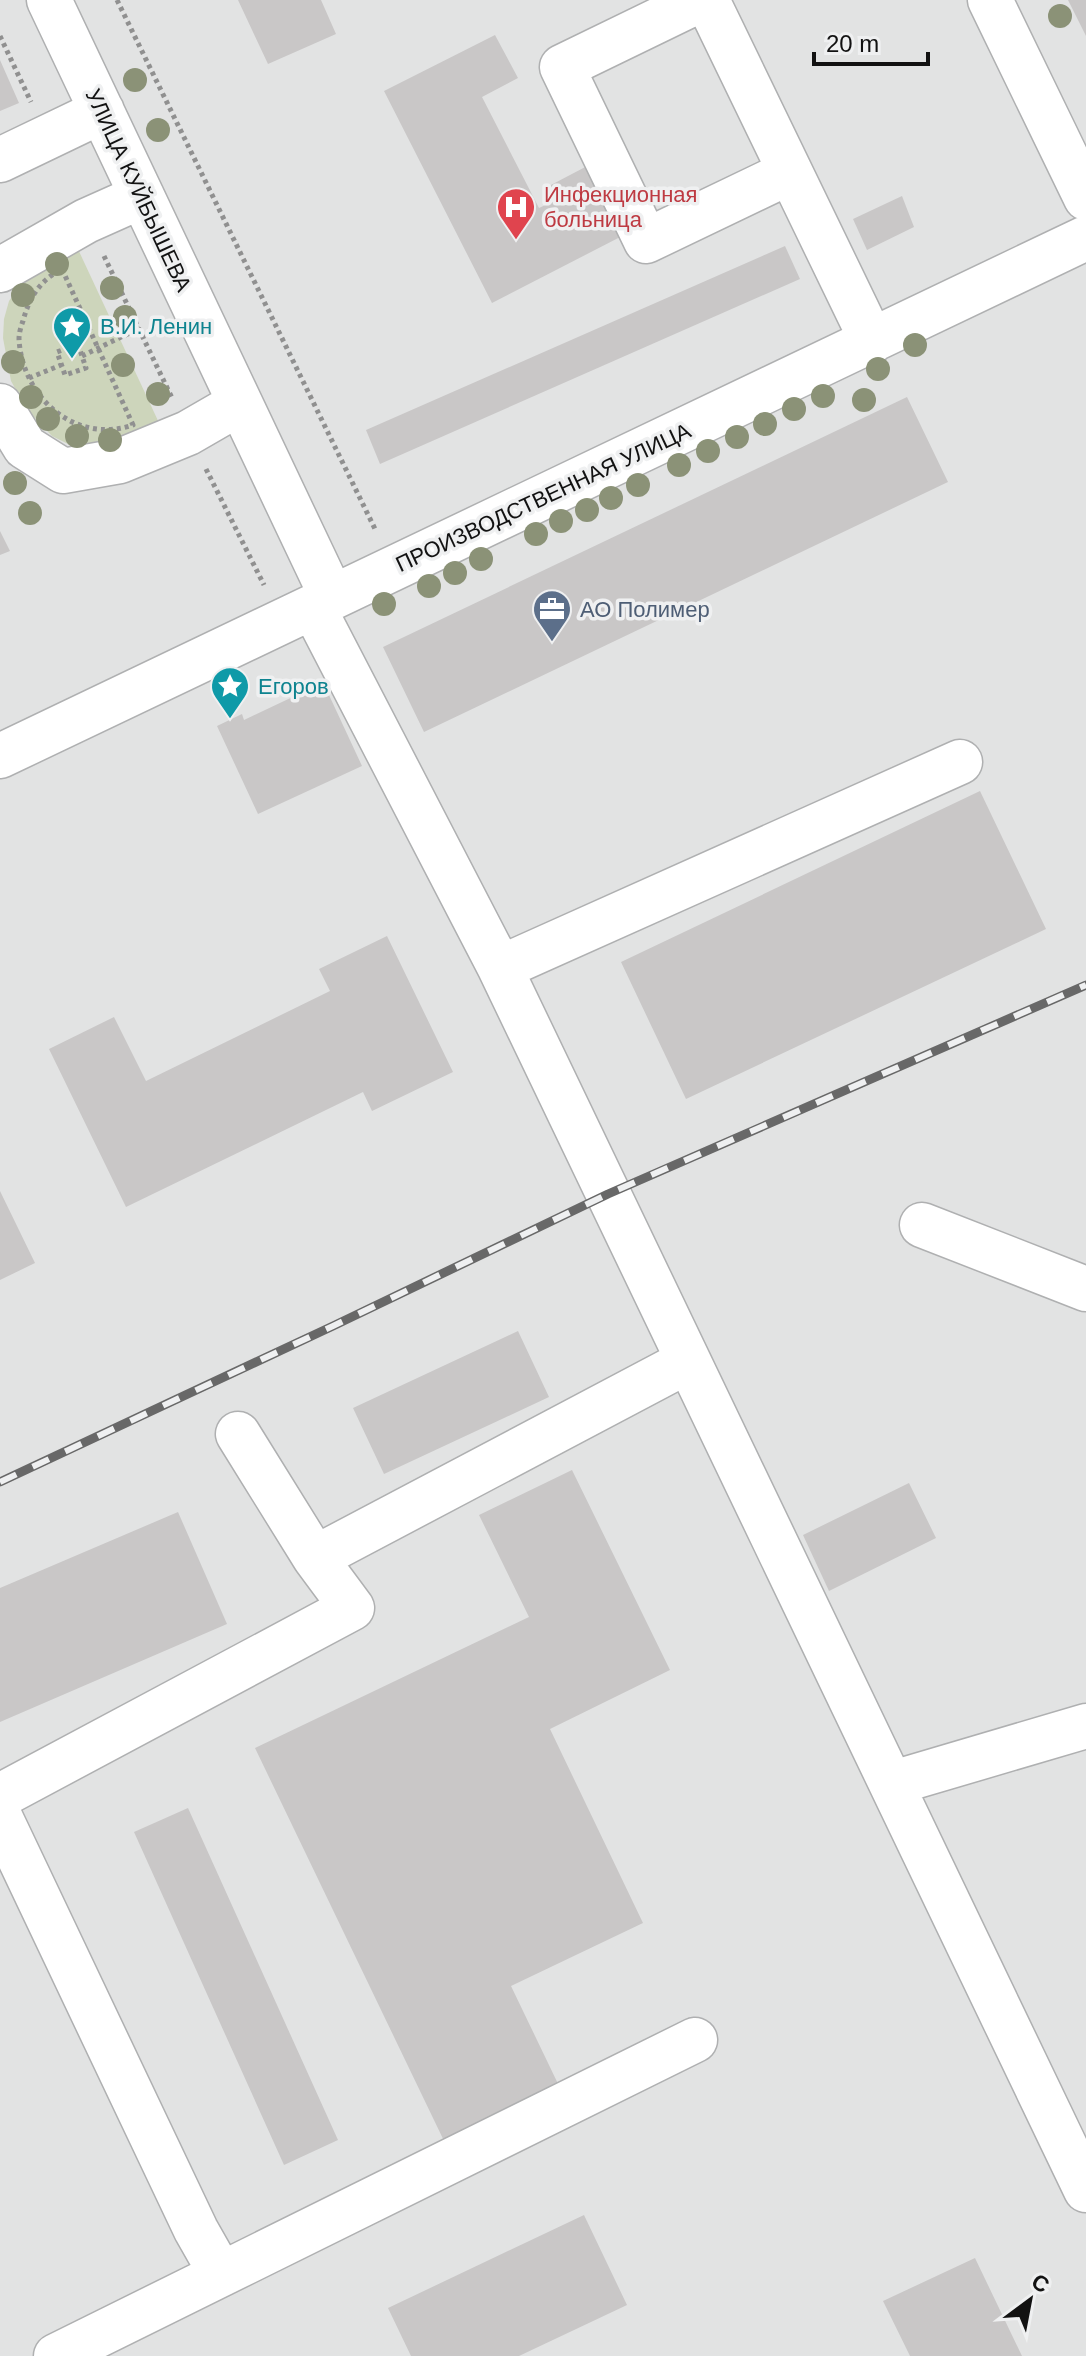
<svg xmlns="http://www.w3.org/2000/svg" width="1086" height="2356" font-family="Arial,sans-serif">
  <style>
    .green { fill: #cdd5bb }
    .building { fill: #c9c7c7 }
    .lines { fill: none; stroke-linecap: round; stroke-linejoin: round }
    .minor-casing { stroke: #afb0b1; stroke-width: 47 }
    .path { stroke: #909090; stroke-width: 5; stroke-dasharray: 4 4; stroke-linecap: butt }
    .minor { stroke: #fff; stroke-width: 44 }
    .rail-casing { stroke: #686868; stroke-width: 9 }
    .rail { stroke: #eff0f1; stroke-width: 6; stroke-dasharray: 18; stroke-linecap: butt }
    .tree { fill: #8b9277 }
    .labels { text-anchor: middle; stroke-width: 7; stroke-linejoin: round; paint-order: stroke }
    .street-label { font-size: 22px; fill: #121212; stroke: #eff0f1 }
    .health-label { font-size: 22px; fill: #be3a42; stroke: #eff0f1; text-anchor: start }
    .culture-label { font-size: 22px; fill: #0d838f; stroke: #eff0f1; text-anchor: start }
    .service-label { font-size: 22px; fill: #4e5e75; stroke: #eff0f1; text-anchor: start }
  </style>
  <rect width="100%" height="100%" fill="#e2e3e3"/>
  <path class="green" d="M77,247L160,425L146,438L78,449L52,436L28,411L11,381L3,338L4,319L9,301L31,270Z"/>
  <path class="building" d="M238,0H321L336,34L268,64Z
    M1068,0H1086V36Z
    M495,35L518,78L482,97L539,208L556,200L549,186L591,164L626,234L492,303L384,91Z
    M0,60L19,103L0,111Z
    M902,196L914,227L867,250L853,219Z
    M785,246L800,279L380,464L366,430Z
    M907,397L948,482L424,732L383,647Z
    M0,531L10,551L0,555Z
    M322,680L362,766L258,814L217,726L242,714L244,720L301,693L300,690Z
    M980,791L1046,929L686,1099L621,962Z
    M387,936L453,1072L372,1111L363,1092L126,1207L49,1049L114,1017L146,1081L330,991L319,969Z
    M0,1191L35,1263L0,1280Z
    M518,1331L549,1397L384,1474L353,1408Z
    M572,1470L670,1670L550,1729L643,1923L511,1986L561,2090L446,2145L255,1748L529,1617L479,1515Z
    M909,1483L936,1538L829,1591L803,1535Z
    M178,1512L227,1624L0,1722V1588Z
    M188,1808L338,2140L284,2165L134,1832Z
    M584,2215L627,2305L519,2356H411L388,2308Z
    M975,2258L1022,2356H910L883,2301Z"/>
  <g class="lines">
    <g class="minor-casing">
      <path id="minor" d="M49,0L332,597
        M700,0L562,67L646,241L790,172
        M707,0L872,341
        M990,0L1086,198
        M0,160L102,111
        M0,270L86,221L142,196
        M0,406L25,447L63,471L120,461L188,433L240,403
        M313,607L500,968L1086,2190
        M0,756L1086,238
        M500,968L960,762
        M922,1225L1086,1289
        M238,1434L315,1558L688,1361
        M893,1783L1086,1726
        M0,1796L352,1608L315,1558
        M0,1817L196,2230L221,2274
        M56,2356L695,2040"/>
    </g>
    <path class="path" d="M117,0L376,531
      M0,36L31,102
      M104,256L172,398
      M62,269L133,425C75,445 22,397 19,339C19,333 21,326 23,321C29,298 40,280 62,269Z
      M78,344L86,368L65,375L57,352Z
      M82,356L140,328
      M29,378L61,365
      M206,469L264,585"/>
    <use href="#minor" class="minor"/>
    <g class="rail-casing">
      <path id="rail" d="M0,1482L333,1326L608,1194L1086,985"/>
    </g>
    <use href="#rail" class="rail"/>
  </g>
  <g class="tree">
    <circle cx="1060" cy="16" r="12"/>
    <circle cx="135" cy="80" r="12"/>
    <circle cx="158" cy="130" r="12"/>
    <circle cx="57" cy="264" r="12"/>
    <circle cx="112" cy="288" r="12"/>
    <circle cx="23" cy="295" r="12"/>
    <circle cx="125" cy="317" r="12"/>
    <circle cx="915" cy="345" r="12"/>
    <circle cx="13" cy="362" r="12"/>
    <circle cx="123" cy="365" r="12"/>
    <circle cx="878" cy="369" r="12"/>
    <circle cx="158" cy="394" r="12"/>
    <circle cx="823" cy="396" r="12"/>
    <circle cx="31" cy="397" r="12"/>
    <circle cx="864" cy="400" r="12"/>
    <circle cx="794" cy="409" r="12"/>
    <circle cx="48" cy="419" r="12"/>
    <circle cx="765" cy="424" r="12"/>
    <circle cx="77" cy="436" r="12"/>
    <circle cx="737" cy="437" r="12"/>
    <circle cx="110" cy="440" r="12"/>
    <circle cx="708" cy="451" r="12"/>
    <circle cx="679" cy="465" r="12"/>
    <circle cx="15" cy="483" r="12"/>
    <circle cx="638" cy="485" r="12"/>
    <circle cx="611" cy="498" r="12"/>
    <circle cx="587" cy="510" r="12"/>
    <circle cx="30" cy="513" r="12"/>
    <circle cx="561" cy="521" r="12"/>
    <circle cx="536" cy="534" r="12"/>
    <circle cx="481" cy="559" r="12"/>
    <circle cx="455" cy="573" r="12"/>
    <circle cx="429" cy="586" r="12"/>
    <circle cx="384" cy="604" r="12"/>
  </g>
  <defs>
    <g id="hospital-pin" transform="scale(2)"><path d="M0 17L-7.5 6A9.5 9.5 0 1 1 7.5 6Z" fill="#e0444e" stroke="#eff0f1"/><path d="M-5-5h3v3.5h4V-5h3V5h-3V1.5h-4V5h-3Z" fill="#fff"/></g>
    <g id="sight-pin" transform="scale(2)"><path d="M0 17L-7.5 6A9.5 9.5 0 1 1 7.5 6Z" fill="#0f9aa8" stroke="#eff0f1"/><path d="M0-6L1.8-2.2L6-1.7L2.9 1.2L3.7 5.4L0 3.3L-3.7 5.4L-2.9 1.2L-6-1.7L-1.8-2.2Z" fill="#fff"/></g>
    <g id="office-pin" transform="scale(2)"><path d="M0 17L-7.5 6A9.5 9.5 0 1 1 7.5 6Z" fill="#5c6f8a" stroke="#eff0f1"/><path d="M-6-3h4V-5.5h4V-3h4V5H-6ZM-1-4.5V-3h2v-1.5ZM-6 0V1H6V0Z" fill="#fff"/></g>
  </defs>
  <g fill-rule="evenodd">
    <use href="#hospital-pin" x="516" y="207"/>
    <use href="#sight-pin" x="72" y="326"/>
    <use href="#office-pin" x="552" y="609"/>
    <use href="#sight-pin" x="230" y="686"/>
  </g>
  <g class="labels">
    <g class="street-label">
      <text transform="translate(139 190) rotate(65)" y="8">УЛИЦА КУЙБЫШЕВА</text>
      <text transform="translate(543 497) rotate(-25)" y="8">ПРОИЗВОДСТВЕННАЯ УЛИЦА</text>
    </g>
    <g class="health-label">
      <text x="544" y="202">Инфекционная<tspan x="544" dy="25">больница</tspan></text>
    </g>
    <g class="culture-label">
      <text x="100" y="334">В.И. Ленин</text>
      <text x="258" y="694">Егоров</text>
    </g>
    <g class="service-label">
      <text x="580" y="617">АО Полимер</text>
    </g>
  </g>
  <g transform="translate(1030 2300) rotate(32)" stroke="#eff0f1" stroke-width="6" paint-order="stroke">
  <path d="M0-6L14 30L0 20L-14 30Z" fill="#121212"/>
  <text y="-12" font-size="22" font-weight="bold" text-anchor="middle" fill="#121212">С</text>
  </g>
  <path d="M814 52v12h114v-12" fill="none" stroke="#121212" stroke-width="4"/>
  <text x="826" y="52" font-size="24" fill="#121212" stroke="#eff0f1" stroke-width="6" paint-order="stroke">20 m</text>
</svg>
